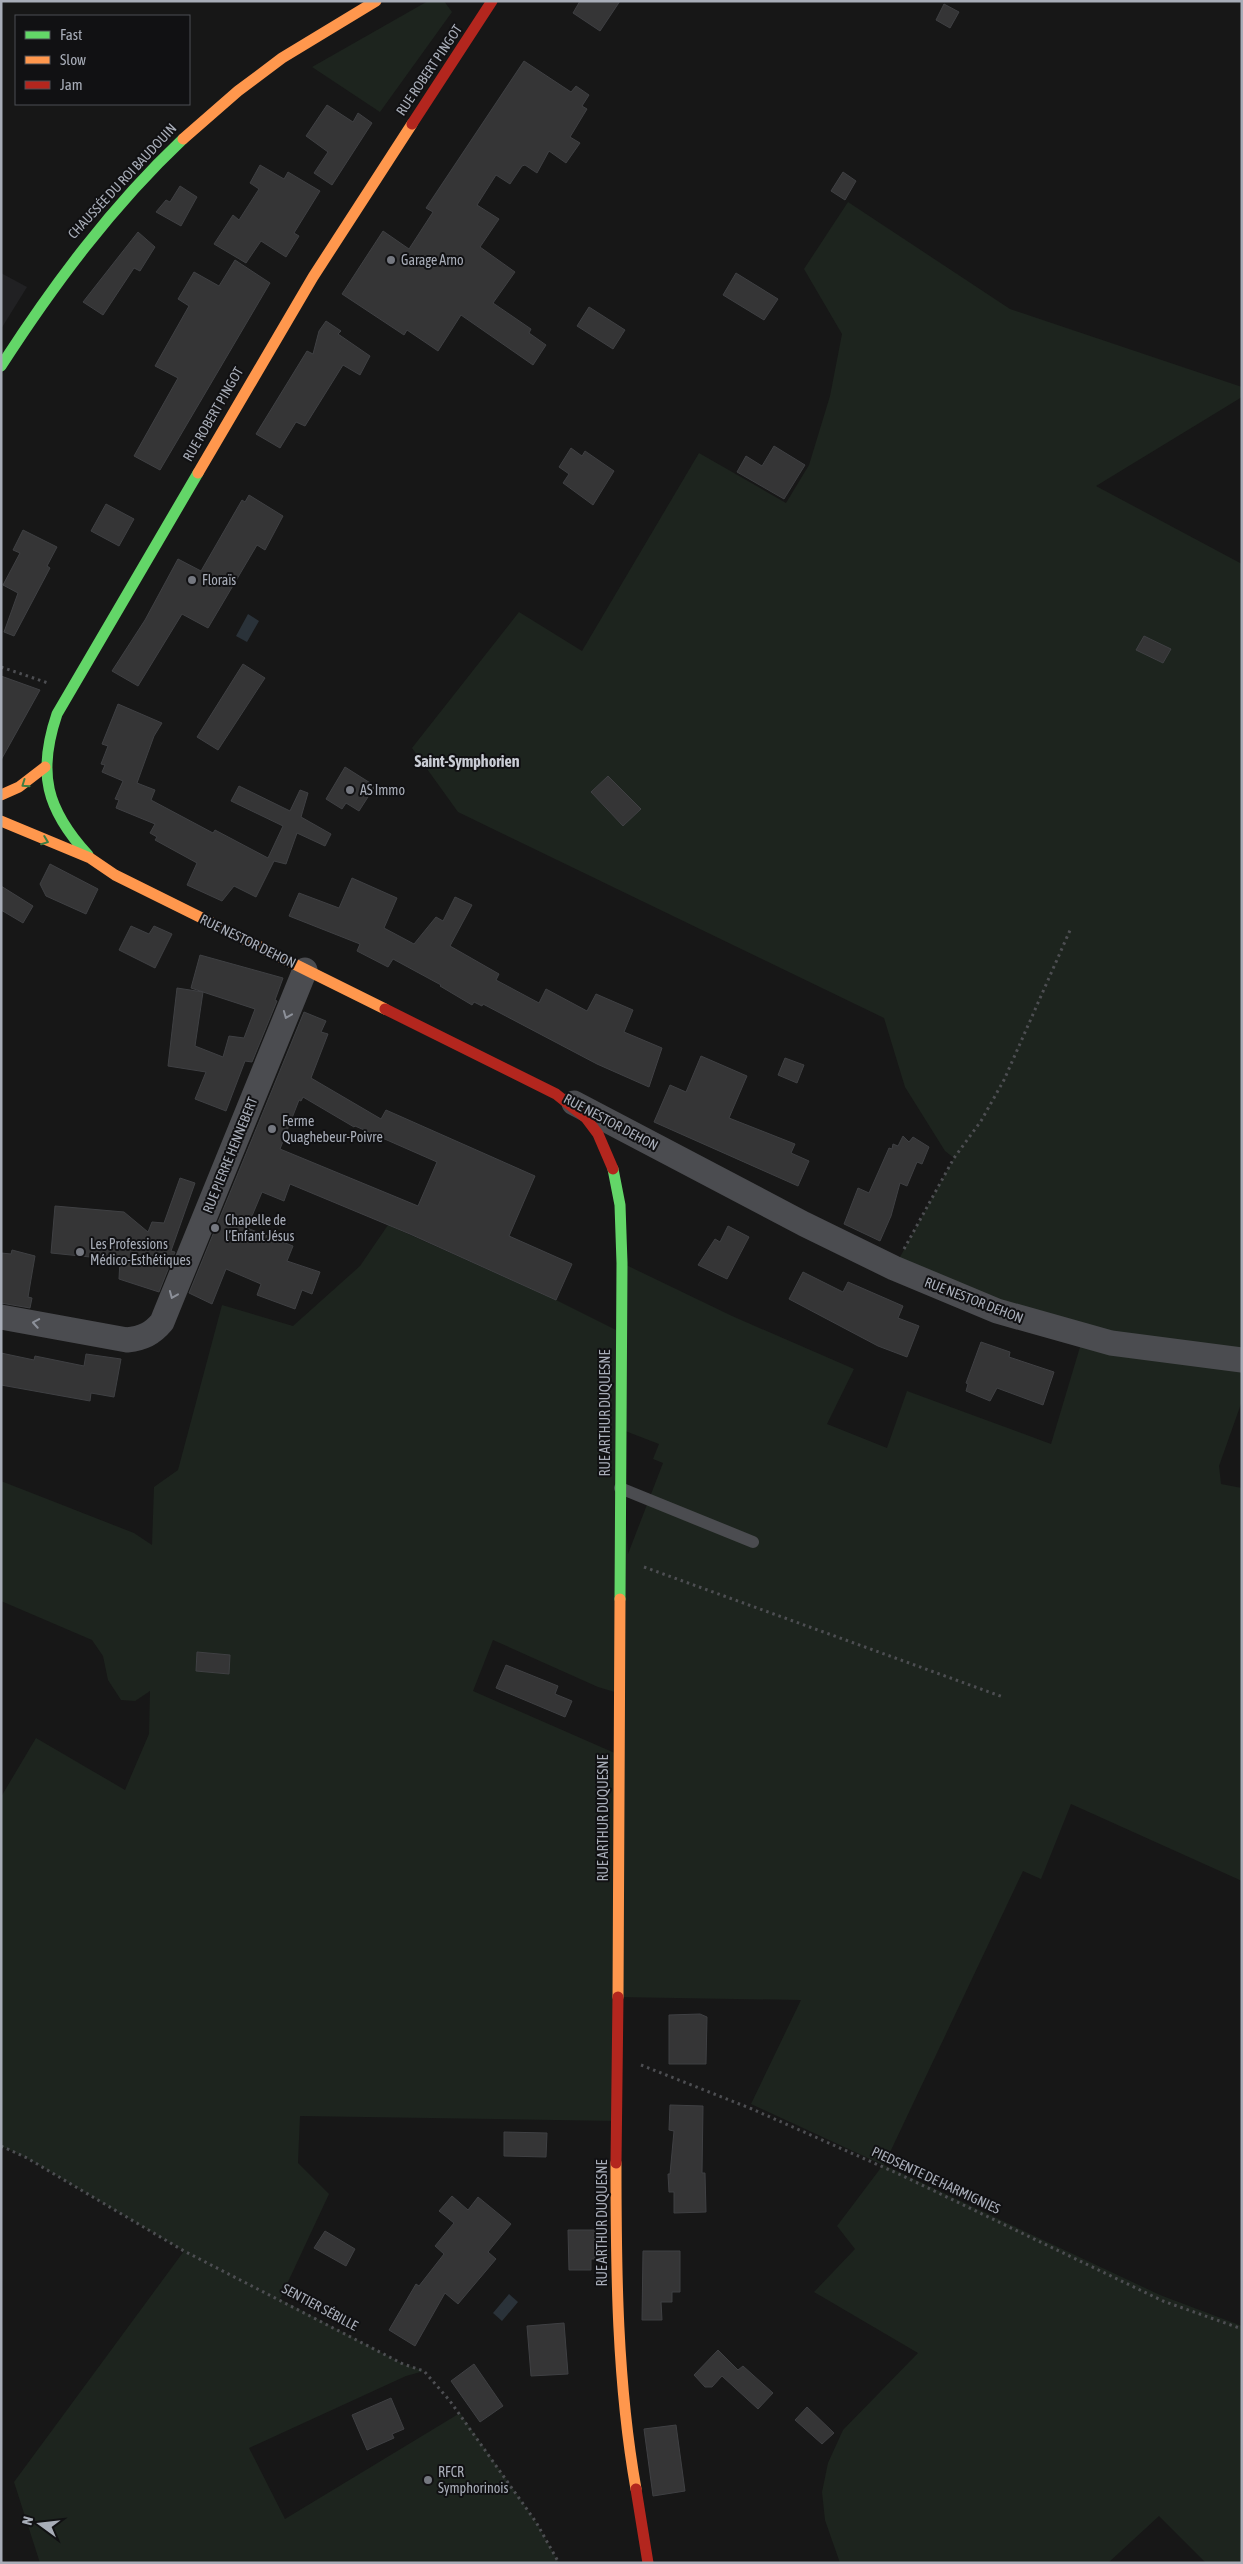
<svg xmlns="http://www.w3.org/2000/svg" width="1243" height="2564" font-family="'Asap Condensed',sans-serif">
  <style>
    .built { fill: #212123 }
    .green { fill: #1d241e; fill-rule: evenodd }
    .water { fill: #2a3239 }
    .building { fill: #353536; stroke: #3f4043; fill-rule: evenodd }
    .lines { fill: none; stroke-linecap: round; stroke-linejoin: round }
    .path { stroke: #4d4e52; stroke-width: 3; stroke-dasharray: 2.5 4; stroke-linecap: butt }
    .lane { stroke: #4b4c50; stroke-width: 12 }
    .street { stroke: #4b4c50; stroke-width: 25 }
    .fast { stroke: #63d668; stroke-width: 11 }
    .slow { stroke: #ff974d; stroke-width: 11 }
    .jam { stroke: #b3261e; stroke-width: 11 }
    .oneway { stroke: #3e7d42 }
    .oneway2 { stroke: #8c9099 }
    .poi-dot { fill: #757880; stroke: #111113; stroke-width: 2 }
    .labels { text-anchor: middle; stroke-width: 4; stroke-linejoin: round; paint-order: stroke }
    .street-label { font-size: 14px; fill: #a8adb8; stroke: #111113 }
    .poi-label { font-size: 14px; fill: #a8adb8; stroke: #111113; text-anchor: start }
    .quarter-label { font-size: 16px; font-weight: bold; fill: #c9ccd4; stroke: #111113 }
  </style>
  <rect width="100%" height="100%" fill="#171717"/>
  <path class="built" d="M1,273L27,287L1,329Z"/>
  <path class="green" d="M428,1H444L452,12L380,112L312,67Z
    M848,202L1010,309L1242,387V397L1096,486L1242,564V1401L1219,1466L1221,1484L1242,1488V1881L1071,1804L1041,1879L1023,1871L884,2165L1160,2295L1242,2326V2563H1206L1159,2516L1108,2563H840L825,2520L822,2492L828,2463L843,2430L918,2353L814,2292L855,2249L837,2226L883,2165L751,2104L801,2000L617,1997V2121L300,2116L298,2163L329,2194L280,2299L403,2364L424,2371L406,2376L249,2448L285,2519L460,2413L536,2522L559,2563H40L14,2482L184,2251L27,2158L1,2146V1797L36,1738L125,1790L149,1734L150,1691L135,1701L121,1700L108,1680L103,1656L92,1640L1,1601V1481L134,1533L152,1545L154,1487L178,1470L222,1305L293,1326L360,1266L388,1225L556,1300L620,1332L622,1263L732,1316L854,1369L827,1424L887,1448L907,1391L1051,1444L1083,1337L894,1268L954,1158L945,1151L905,1087L884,1018L458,812L412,748L519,612L582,651L699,453L786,503L809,465L830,396L842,334L804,269ZM620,1429L659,1444L653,1459L663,1463L628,1554ZM493,1640L598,1687L618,1693L617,1754L473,1691Z"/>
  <path class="water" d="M248,614L259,621L247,642L236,636Z
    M509,2294L518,2302L502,2321L493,2313Z"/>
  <path class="building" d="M580,1H620L600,31L573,13Z
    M944,4L959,12L950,28L936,20Z
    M524,61L571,92L576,86L589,95L582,106L587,109L570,137L580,143L566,163L549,151L537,173L525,165L522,166L510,184L496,175L477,205L499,219L480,247L515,272L493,303L531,329L529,333L546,345L533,365L461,315L438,351L407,330L404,335L342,294L383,231L409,249L433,212L426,208Z
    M327,105L353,122L358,113L372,123L332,185L314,173L328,152L306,136Z
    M260,165L284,179L288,172L320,191L294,233L299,236L286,257L261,241L246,263L214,244L233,215L239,220L259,189L250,183Z
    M843,172L856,181L845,200L831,191Z
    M180,186L197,197L181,226L156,212L166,200L170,202Z
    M138,232L155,247L140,271L134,268L103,315L83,302Z
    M235,260L270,283L160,470L134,456L178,378L155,366L189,306L178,299L194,272L219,286Z
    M736,273L778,299L764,320L723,295Z
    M589,307L625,330L613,349L577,326Z
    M326,321L341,331L338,334L370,356L360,375L343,365L305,426L296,422L280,448L256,434L307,351L313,354L319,331Z
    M774,446L805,465L784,499L737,472L746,456L762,466Z
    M571,448L582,456L585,451L614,471L593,505L563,483L569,474L559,467Z
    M249,495L283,516L265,550L257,545L208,628L182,614L138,686L112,671L145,620L178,559L201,571L242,500L245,502Z
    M106,504L134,519L119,546L91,531Z
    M23,530L57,547L47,566L50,568L14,636L4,632L18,593L3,585L20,553L13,550Z
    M1144,636L1171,649L1163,663L1136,650Z
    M243,664L265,678L218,750L197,737Z
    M1,676L40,690L1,760Z
    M118,704L162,723L154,736L137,783L155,790L151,800L213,833L215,830L268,858L283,826L231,801L239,786L290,811L300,790L308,793L301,817L331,834L325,846L297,833L286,864L274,861L256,897L234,886L222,901L187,885L197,863L155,840L157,837L150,833L155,824L116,808L119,800L115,799L123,781L102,772L105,765L101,764L108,746L102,744Z
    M345,767L375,786L359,811L346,803L342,809L326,799Z
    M608,776L641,809L623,826L591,792Z
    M50,864L98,889L86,914L46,896L40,884Z
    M352,878L397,898L384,928L414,944L436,917L443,921L455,897L472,905L450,946L499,974L496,980L539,1003L546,989L587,1011L596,994L633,1010L624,1032L662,1048L649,1087L597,1064L483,1004L482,1006L474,1002L472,1005L440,986L441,985L393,959L388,967L357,951L360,944L289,916L299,893L339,908Z
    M1,886L33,906L23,923L1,910Z
    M131,926L149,934L154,926L172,934L155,968L119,950Z
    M200,955L283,978L275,1000L277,1001L252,1062L245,1061L226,1111L195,1099L206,1072L168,1066L177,988L203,992L191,988ZM203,992L255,1009L244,1038L229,1036L223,1057L195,1046Z
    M304,1012L326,1021L321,1032L328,1034L311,1078L381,1119L386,1110L535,1176L509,1236L572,1264L556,1300L410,1234L290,1184L284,1201L262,1192L247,1228L293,1246L287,1261L320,1272L312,1294L302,1290L295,1309L257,1295L261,1284L226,1269L212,1304L189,1293ZM303,1097L354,1127L355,1126L437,1162L418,1206L280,1149L299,1100L301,1101Z
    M701,1056L747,1076L729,1118L795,1144L791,1153L809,1161L798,1186L654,1122L670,1085L686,1092Z
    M785,1058L804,1065L797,1083L778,1075Z
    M903,1136L909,1142L913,1137L929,1147L922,1164L917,1162L907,1186L900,1183L891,1216L880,1241L844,1224L858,1188L869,1193L889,1148L892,1149L893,1144L898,1146Z
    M180,1178L195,1183L171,1251L175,1252L159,1292L119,1279L120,1260L51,1253L55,1206L124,1212L148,1232L152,1222L164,1223Z
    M728,1226L749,1237L727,1279L698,1265L715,1239L720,1242Z
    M12,1250L35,1256L28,1297L32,1298L30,1308L1,1303V1253L11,1254Z
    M803,1272L843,1292L848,1282L903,1306L898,1318L919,1326L907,1357L878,1346L789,1299Z
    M981,1342L1010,1352L1009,1357L1054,1372L1043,1405L997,1388L990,1401L966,1391L968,1384L966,1383Z
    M1,1353L34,1360L35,1356L84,1366L86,1354L121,1359L114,1397L91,1393L90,1401L1,1385Z
    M197,1652L230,1655L229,1674L196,1671Z
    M506,1665L558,1686L555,1694L572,1701L565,1717L496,1688Z
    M700,2014L707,2017L706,2064H669V2015Z
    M670,2105L703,2106L702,2173H705L706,2212L674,2213V2192H669L668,2174H670L674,2131L669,2130Z
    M504,2132L547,2133L546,2157L504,2156Z
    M452,2196L468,2210L478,2197L511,2224L488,2252L496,2259L458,2304L445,2293L415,2346L389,2330L416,2284L419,2286L444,2254L435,2246L454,2223L439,2211Z
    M568,2230H595V2259H591V2270H569Z
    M325,2231L355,2249L346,2266L314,2248Z
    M643,2251H680V2292H672V2302H661L662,2320H642Z
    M564,2323L568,2374L531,2376L527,2326Z
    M718,2350L738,2370L743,2366L773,2393L758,2409L722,2376L712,2387H705L694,2375Z
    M474,2364L503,2406L480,2422L451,2381Z
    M391,2398L404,2429L392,2434L394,2438L367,2450L352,2415Z
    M807,2407L834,2433L822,2444L795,2420Z
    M676,2425L685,2491L653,2496L644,2429Z"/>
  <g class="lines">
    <path class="path" d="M1,667L48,683
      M904,1249L954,1158L981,1121L1004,1080L1071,928
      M644,1567L1003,1697
      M641,2065L752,2109L901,2175L1163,2301L1242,2329
      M1,2146L27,2158L184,2251L403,2364L424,2371L450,2401L536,2522L559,2563"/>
    <path class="lane" d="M620,1488L753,1542"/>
    <path class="street" d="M574,1103L804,1224L894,1268L997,1311L1111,1343L1242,1360
      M1,1317L127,1340C143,1338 152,1334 162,1322L305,970"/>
    <path class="fast" d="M1,366C54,284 112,206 183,139
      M88,855C46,809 37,773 57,714L198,473
      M613,1169L620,1205L622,1263L620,1599"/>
    <path class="slow" d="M183,139L238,91L282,58L376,1
      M198,473L313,277L412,124
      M1,795L19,787L45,767
      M1,821L90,858L115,875L385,1009
      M618,1997L620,1599
      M616,2163C616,2272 617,2382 636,2489"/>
    <path class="jam" d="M412,124L492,1
      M385,1009L556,1094L586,1118L598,1134L613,1169
      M616,2163L618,1997
      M636,2489L648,2563"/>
  </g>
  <defs><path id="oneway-chevron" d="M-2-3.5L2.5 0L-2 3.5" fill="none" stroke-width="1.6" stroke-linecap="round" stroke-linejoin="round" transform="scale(1.25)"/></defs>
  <g class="oneway">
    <use href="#oneway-chevron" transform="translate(25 784) rotate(145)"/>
    <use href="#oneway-chevron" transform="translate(45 841) rotate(21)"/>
  </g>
  <g class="oneway2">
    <use href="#oneway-chevron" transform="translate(287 1015) rotate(112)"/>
    <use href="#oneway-chevron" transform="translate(173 1295) rotate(112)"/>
    <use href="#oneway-chevron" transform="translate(36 1323) rotate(-170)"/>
  </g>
  <g class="poi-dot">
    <circle cx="391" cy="260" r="5"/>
    <circle cx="192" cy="580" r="5"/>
    <circle cx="350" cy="790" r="5"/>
    <circle cx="272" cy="1129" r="5"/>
    <circle cx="215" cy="1228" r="5"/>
    <circle cx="80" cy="1252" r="5"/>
    <circle cx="428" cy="2480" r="5"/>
  </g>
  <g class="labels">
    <g class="street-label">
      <text transform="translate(429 70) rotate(-56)" y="5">RUE ROBERT PINGOT</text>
      <text transform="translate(122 181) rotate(-47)" y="5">CHAUSSÉE DU ROI BAUDOUIN</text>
      <text transform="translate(213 414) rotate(-60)" y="5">RUE ROBERT PINGOT</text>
      <text transform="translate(248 941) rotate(26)" y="5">RUE NESTOR DEHON</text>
      <text transform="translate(611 1122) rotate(28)" y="5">RUE NESTOR DEHON</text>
      <text transform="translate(230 1155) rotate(-68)" y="5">RUE PIERRE HENNEBERT</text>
      <text transform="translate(974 1300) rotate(21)" y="5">RUE NESTOR DEHON</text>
      <text transform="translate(605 1413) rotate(-90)" y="5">RUE ARTHUR DUQUESNE</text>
      <text transform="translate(603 1818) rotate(-90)" y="5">RUE ARTHUR DUQUESNE</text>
      <text transform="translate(936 2180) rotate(25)" y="5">PIEDSENTE DE HARMIGNIES</text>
      <text transform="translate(602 2223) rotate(-90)" y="5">RUE ARTHUR DUQUESNE</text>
      <text transform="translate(320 2307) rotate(28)" y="5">SENTIER SÉBILLE</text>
    </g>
    <g class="poi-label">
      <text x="401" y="265">Garage Arno</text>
      <text x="202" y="585">Floraïs</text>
      <text x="360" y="795">AS Immo</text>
      <text x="282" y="1126">Ferme<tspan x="282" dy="16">Quaghebeur-Poivre</tspan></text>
      <text x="225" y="1225">Chapelle de<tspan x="225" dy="16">l’Enfant Jésus</tspan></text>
      <text x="90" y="1249">Les Professions<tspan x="90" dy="16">Médico-Esthétiques</tspan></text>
      <text x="438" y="2477">RFCR<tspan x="438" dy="16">Symphorinois</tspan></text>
    </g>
    <g class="quarter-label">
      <text x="467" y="767">Saint-Symphorien</text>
    </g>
  </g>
  <rect width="1243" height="2564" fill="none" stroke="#a8adb8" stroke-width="5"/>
  <rect x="15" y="15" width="175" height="90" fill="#111113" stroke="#4d4f55"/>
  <rect x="25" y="31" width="25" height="8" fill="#63d668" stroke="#4d4f55"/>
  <text x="60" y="40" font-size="15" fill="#a8adb8">Fast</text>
  <rect x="25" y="56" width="25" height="8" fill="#ff974d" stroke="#4d4f55"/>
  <text x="60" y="65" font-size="15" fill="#a8adb8">Slow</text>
  <rect x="25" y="81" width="25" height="8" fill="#b3261e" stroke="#4d4f55"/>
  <text x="60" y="90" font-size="15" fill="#a8adb8">Jam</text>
  <g transform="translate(40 2524) rotate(285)" stroke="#111113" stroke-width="4" paint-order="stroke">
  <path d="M0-4L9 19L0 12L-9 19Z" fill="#a8adb8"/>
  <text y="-8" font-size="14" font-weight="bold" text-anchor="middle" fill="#a8adb8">N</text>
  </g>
</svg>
